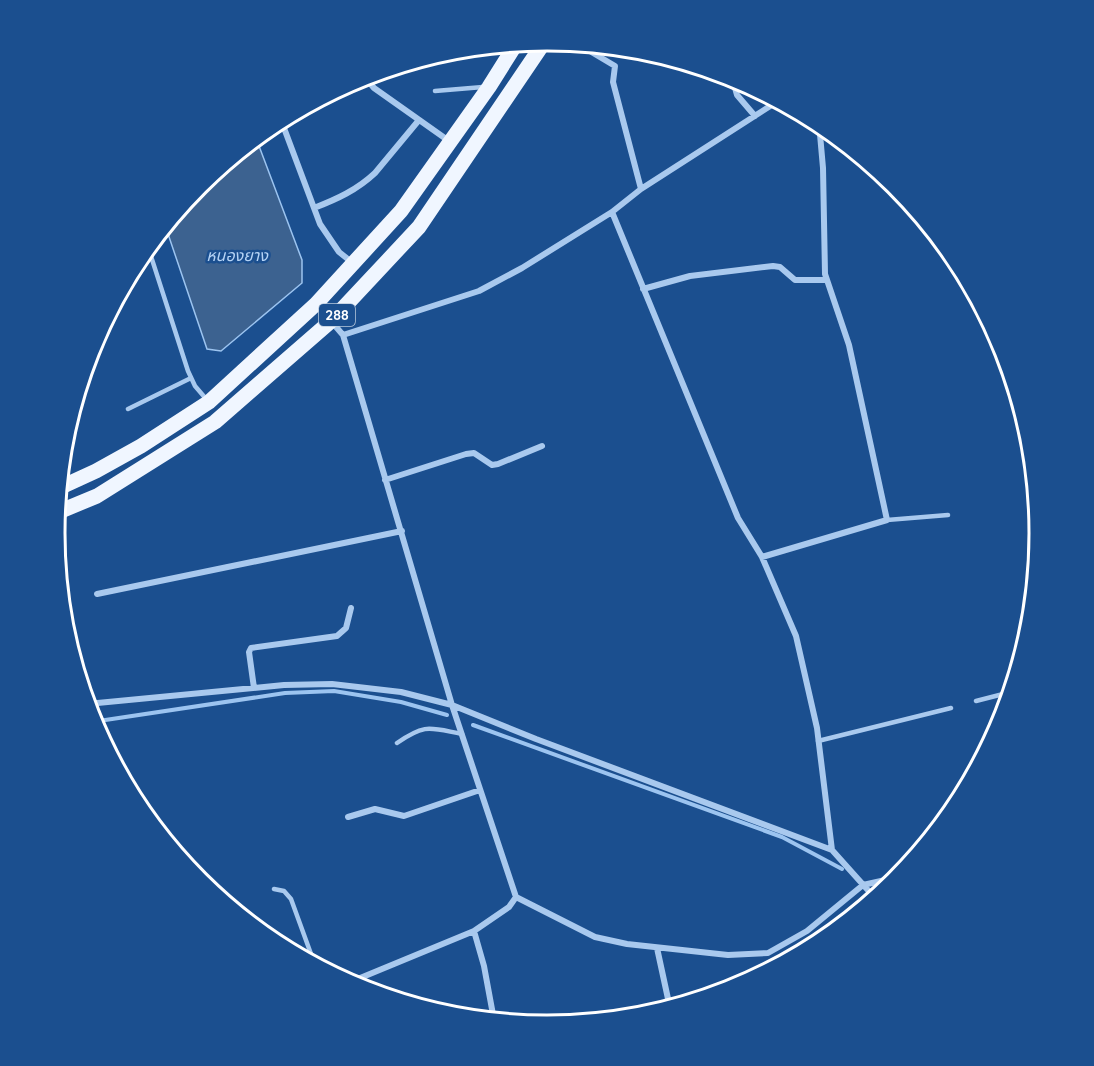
<svg xmlns="http://www.w3.org/2000/svg" width="1094" height="1066" font-family="Quicksand,'Noto Sans Thai',sans-serif">
  <style>
    .water { fill: #3c6290; stroke: #9cc4f0; stroke-width: 1.5 }
    .lines { fill: none; stroke-linecap: round; stroke-linejoin: round }
    .stream { stroke: #9cc4f0; stroke-width: 4 }
    .lane { stroke: #a9c9ee; stroke-width: 4.5 }
    .street { stroke: #a9c9ee; stroke-width: 6 }
    .primary { stroke: #f0f6ff; stroke-width: 15 }
    .labels { text-anchor: middle; stroke-width: 5; stroke-linejoin: round; paint-order: stroke }
    .shield { fill: #1b4f8f; stroke: #bbcadd; stroke-width: 1.5 }
    .shield-label { font-size: 14px; font-weight: bold; fill: #fff }
    .water-label { font-size: 16px; font-style: italic; fill: #b5d3f5; stroke: #1b4f8f }
    .rim { fill: none; stroke: #fff; stroke-width: 3 }
  </style>
  <rect width="100%" height="100%" fill="#1b4f8f"/>
  <path class="water" d="M256,138L302,260V283L221,351L207,349L165,225L199,185Z"/>
  <g class="lines">
    <path class="stream" d="M92,722L285,693L334,691L401,702L447,715
      M473,725L782,837L842,869
      M866,896L870,902"/>
    <path class="lane" d="M435,91L483,87
      M148,247L188,371L195,386L207,400
      M80,385L101,339
      M128,409L191,378
      M887,520L948,515
      M976,701L1011,692
      M818,741L951,708
      M397,743C426,723 430,728 462,734
      M274,889L284,891L291,899L315,965"/>
    <path class="street" d="M578,44L615,66L613,82L641,189
      M364,76L374,88L449,141
      M739,80L735,88L737,95L755,116
      M281,120L320,224L339,252L354,264
      M314,208C337,199 357,190 375,173L419,120
      M612,212L738,518L762,557L796,636L817,728L832,850
      M643,289L690,276L773,266L780,267L795,280H827
      M331,321L343,335L452,705L516,897L509,907L474,931L484,966L494,1020
      M343,335L479,291L522,268L612,212L641,189L778,101
      M385,480L466,454L474,453L492,465L498,464L542,446
      M1030,492L1039,537
      M762,557L887,520L849,345L825,274L823,168L819,123
      M97,594L402,531
      M254,688L249,652L251,648L337,636L346,628L351,608
      M87,704L284,685L332,684L401,692L452,705L536,739L832,850L875,898
      M348,817L375,809L404,816L480,790
      M516,897L595,937L627,944L728,955L768,953L807,931L863,885L899,877
      M657,948L670,1008
      M348,983L474,931"/>
    <path class="primary" d="M59,488L96,471L141,446L209,402L316,304L401,211L489,87L516,44
      M56,513L97,496L215,422L331,321L419,227L545,41"/>
  </g>
  <g class="labels">
    <rect class="shield" x="319" y="304" width="36" height="22" rx="4.5"/>
    <g class="shield-label">
      <text x="337" y="320">288</text>
    </g>
    <g class="water-label">
      <text x="237" y="261">หนองยาง</text>
    </g>
  </g>
  <path d="M0 0H1094V1066H0ZM65 533a482 482 0 1 1 964 0a482 482 0 1 1-964 0Z" fill="#1b4f8f" fill-rule="evenodd"/>
  <path class="rim" d="M65 533a482 482 0 1 1 964 0a482 482 0 1 1-964 0Z"/>
</svg>
